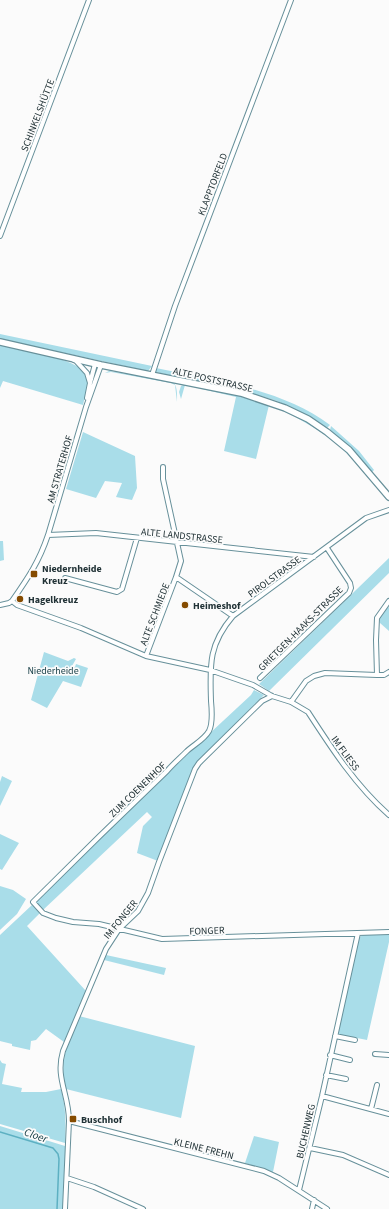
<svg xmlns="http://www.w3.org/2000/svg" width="389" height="1209" font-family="'Source Sans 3',sans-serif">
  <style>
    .green { fill: #a9dde9 }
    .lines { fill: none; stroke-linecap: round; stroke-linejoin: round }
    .stream { stroke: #5db0c2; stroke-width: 1.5 }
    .street-casing { stroke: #67909a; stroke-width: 6 }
    .secondary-casing { stroke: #67909a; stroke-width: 8 }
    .street { stroke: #fff; stroke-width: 4 }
    .secondary { stroke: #fff; stroke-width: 5.5 }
    .poi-dot { fill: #854b00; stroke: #fbfbfb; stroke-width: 1.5 }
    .labels { text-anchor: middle; stroke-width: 3.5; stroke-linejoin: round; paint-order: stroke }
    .street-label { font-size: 10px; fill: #213236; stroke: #fbfbfb }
    .poi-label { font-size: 10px; font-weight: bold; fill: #213236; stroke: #fbfbfb; text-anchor: start }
    .park-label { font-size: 10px; fill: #163d45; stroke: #fbfbfb }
    .water-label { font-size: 11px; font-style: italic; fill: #0e373f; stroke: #fbfbfb }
  </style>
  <rect width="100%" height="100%" fill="#fbfbfb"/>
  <path class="green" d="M0,334L152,366L148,371L0,339Z
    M0,345C18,349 78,358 85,374C90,383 85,395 83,405L3,381L0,388Z
    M156,368C214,380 282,389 330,425L327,428L303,413L277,401L264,397L245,392L156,372Z
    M109,371L172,381C178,386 177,394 177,402L175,385L171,383L111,372L105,373Z
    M186,384C244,397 300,407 344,449C359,463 371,479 384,495C369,478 355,460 338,445C317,428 294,415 269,405L256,459L224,451L236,397L185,385L181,399L179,392L181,386Z
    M331,426L359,451L374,470L372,472L356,453L330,430Z
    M83,432L135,456L137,488L132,500L116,497L122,483L105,481L96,498L66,489Z
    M0,541H3L4,560L0,561Z
    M389,558V573L269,691L259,684Z
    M389,607V631L380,623L379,617L387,608Z
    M44,652L68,661L74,658L76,659L72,666L75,667L76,664L88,668L81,687L63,681L47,708L31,700Z
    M254,690L264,695L198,761L193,768L158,861L137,853L143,826L152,817L147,812L43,910L35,903L139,799L251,695Z
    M2,776L12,781L0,806V782Z
    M0,834L19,843L2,870L0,869Z
    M0,886L13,890L26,899L17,914L0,930Z
    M32,905L40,913L27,926L86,991L64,1042L46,1029L36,1040L31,1041L30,1050L12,1046V1044L0,1041V935Z
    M389,934V942L367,1040L357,1038L356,1040L339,1036L337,1033L358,938L363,935Z
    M106,955L166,968L164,975L104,960Z
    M79,1016L195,1046L181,1118L66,1089C58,1061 69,1041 79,1016Z
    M0,1060L2,1063L6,1064L2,1084L22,1088L21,1092H46L61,1089C66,1108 66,1123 65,1143L0,1124Z
    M0,1126L65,1146L66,1148L64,1209H0Z
    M254,1136L279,1142L273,1172L245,1163Z"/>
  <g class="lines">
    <path class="stream" d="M0,1132L53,1148L58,1154L59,1159L57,1209"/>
    <g class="street-casing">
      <path id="street" d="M0,236L89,0
        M74,360L76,361L87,373L90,383
        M152,375L175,306L291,0
        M87,398L90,383L95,364
        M389,510L366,518L233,616C208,645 210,666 211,701C212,711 213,723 209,731C204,740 193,745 186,752C180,758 173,764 167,771C122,814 77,858 33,902L43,913L56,918L73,922L99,924L162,939L389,932
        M48,535L96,533L314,557
        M176,577L233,616
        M65,578L117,592L122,589L137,538
        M12,601L17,605L81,628L146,656L210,670L253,685L272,696L291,702L308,712C332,749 356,786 389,815
        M0,605L9,603L12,601C28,578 39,562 48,535L86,407L101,365
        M146,656L176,577L181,561L163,479V467
        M377,675L376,640L377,618L389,601
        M260,678L349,593L351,588L350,583L327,548
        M291,702L306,681L314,676L325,673L377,675H384L389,672
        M335,1036L355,1040
        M375,1054L389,1055
        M330,1055L350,1060
        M326,1075L346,1079
        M322,1096L389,1114
        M371,1109L377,1085
        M69,1121L264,1171L279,1178L327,1209
        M310,1148L343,1155L389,1175
        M67,1178L94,1187L143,1209
        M299,1190L322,1096L358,933
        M65,1209L69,1121C69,1094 55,1078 63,1051L106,949L119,929L138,911L148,893L159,862L195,769L199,763L262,701L272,696
        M312,1209L314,1200"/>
    </g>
    <g class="secondary-casing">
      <path id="secondary" d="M0,342L101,365L241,393L285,408L308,419L327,432L349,450L389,497"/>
    </g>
    <use href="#street" class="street"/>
    <use href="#secondary" class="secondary"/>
  </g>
  <g class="poi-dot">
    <rect x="30" y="570" width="8" height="8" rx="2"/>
    <circle cx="20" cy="599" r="4"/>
    <circle cx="185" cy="605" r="4"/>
    <rect x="69" y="1115" width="8" height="8" rx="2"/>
  </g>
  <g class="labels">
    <g class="street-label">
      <text transform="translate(37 115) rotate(-69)" y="4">SCHINKELSHÜTTE</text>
      <text transform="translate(212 184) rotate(-69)" y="4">KLAPPTORFELD</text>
      <text transform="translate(213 379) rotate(13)" y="4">ALTE POSTSTRASSE</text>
      <text transform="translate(59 469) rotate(-74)" y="4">AM STRATERHOF</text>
      <text transform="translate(182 535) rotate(6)" y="4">ALTE LANDSTRASSE</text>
      <text transform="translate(274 576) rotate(-36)" y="4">PIROLSTRASSE</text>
      <text transform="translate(154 614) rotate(-69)" y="4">ALTE SCHMIEDE</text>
      <text transform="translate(300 628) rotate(-45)" y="4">GRIETGEN-HAAKS-STRASSE</text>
      <text transform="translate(346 753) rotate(54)" y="4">IM FLIESS</text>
      <text transform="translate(137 789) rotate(-44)" y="4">ZUM COENENHOF</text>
      <text transform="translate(120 919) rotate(-51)" y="4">IM FONGER</text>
      <text transform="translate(207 930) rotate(-2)" y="4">FONGER</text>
      <text transform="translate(305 1131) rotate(-77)" y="4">BUCHENWEG</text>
      <text transform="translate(204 1148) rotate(14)" y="4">KLEINE FREHN</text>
    </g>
    <g class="poi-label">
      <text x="42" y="572">Niedernheide<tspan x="42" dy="12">Kreuz</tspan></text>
      <text x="28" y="603">Hagelkreuz</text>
      <text x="193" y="609">Heimeshof</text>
      <text x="81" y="1123">Buschhof</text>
    </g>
    <g class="park-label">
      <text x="53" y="674">Niederheide</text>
    </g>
    <g class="water-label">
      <text transform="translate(36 1135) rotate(19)" y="4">Cloer</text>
    </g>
  </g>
</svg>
